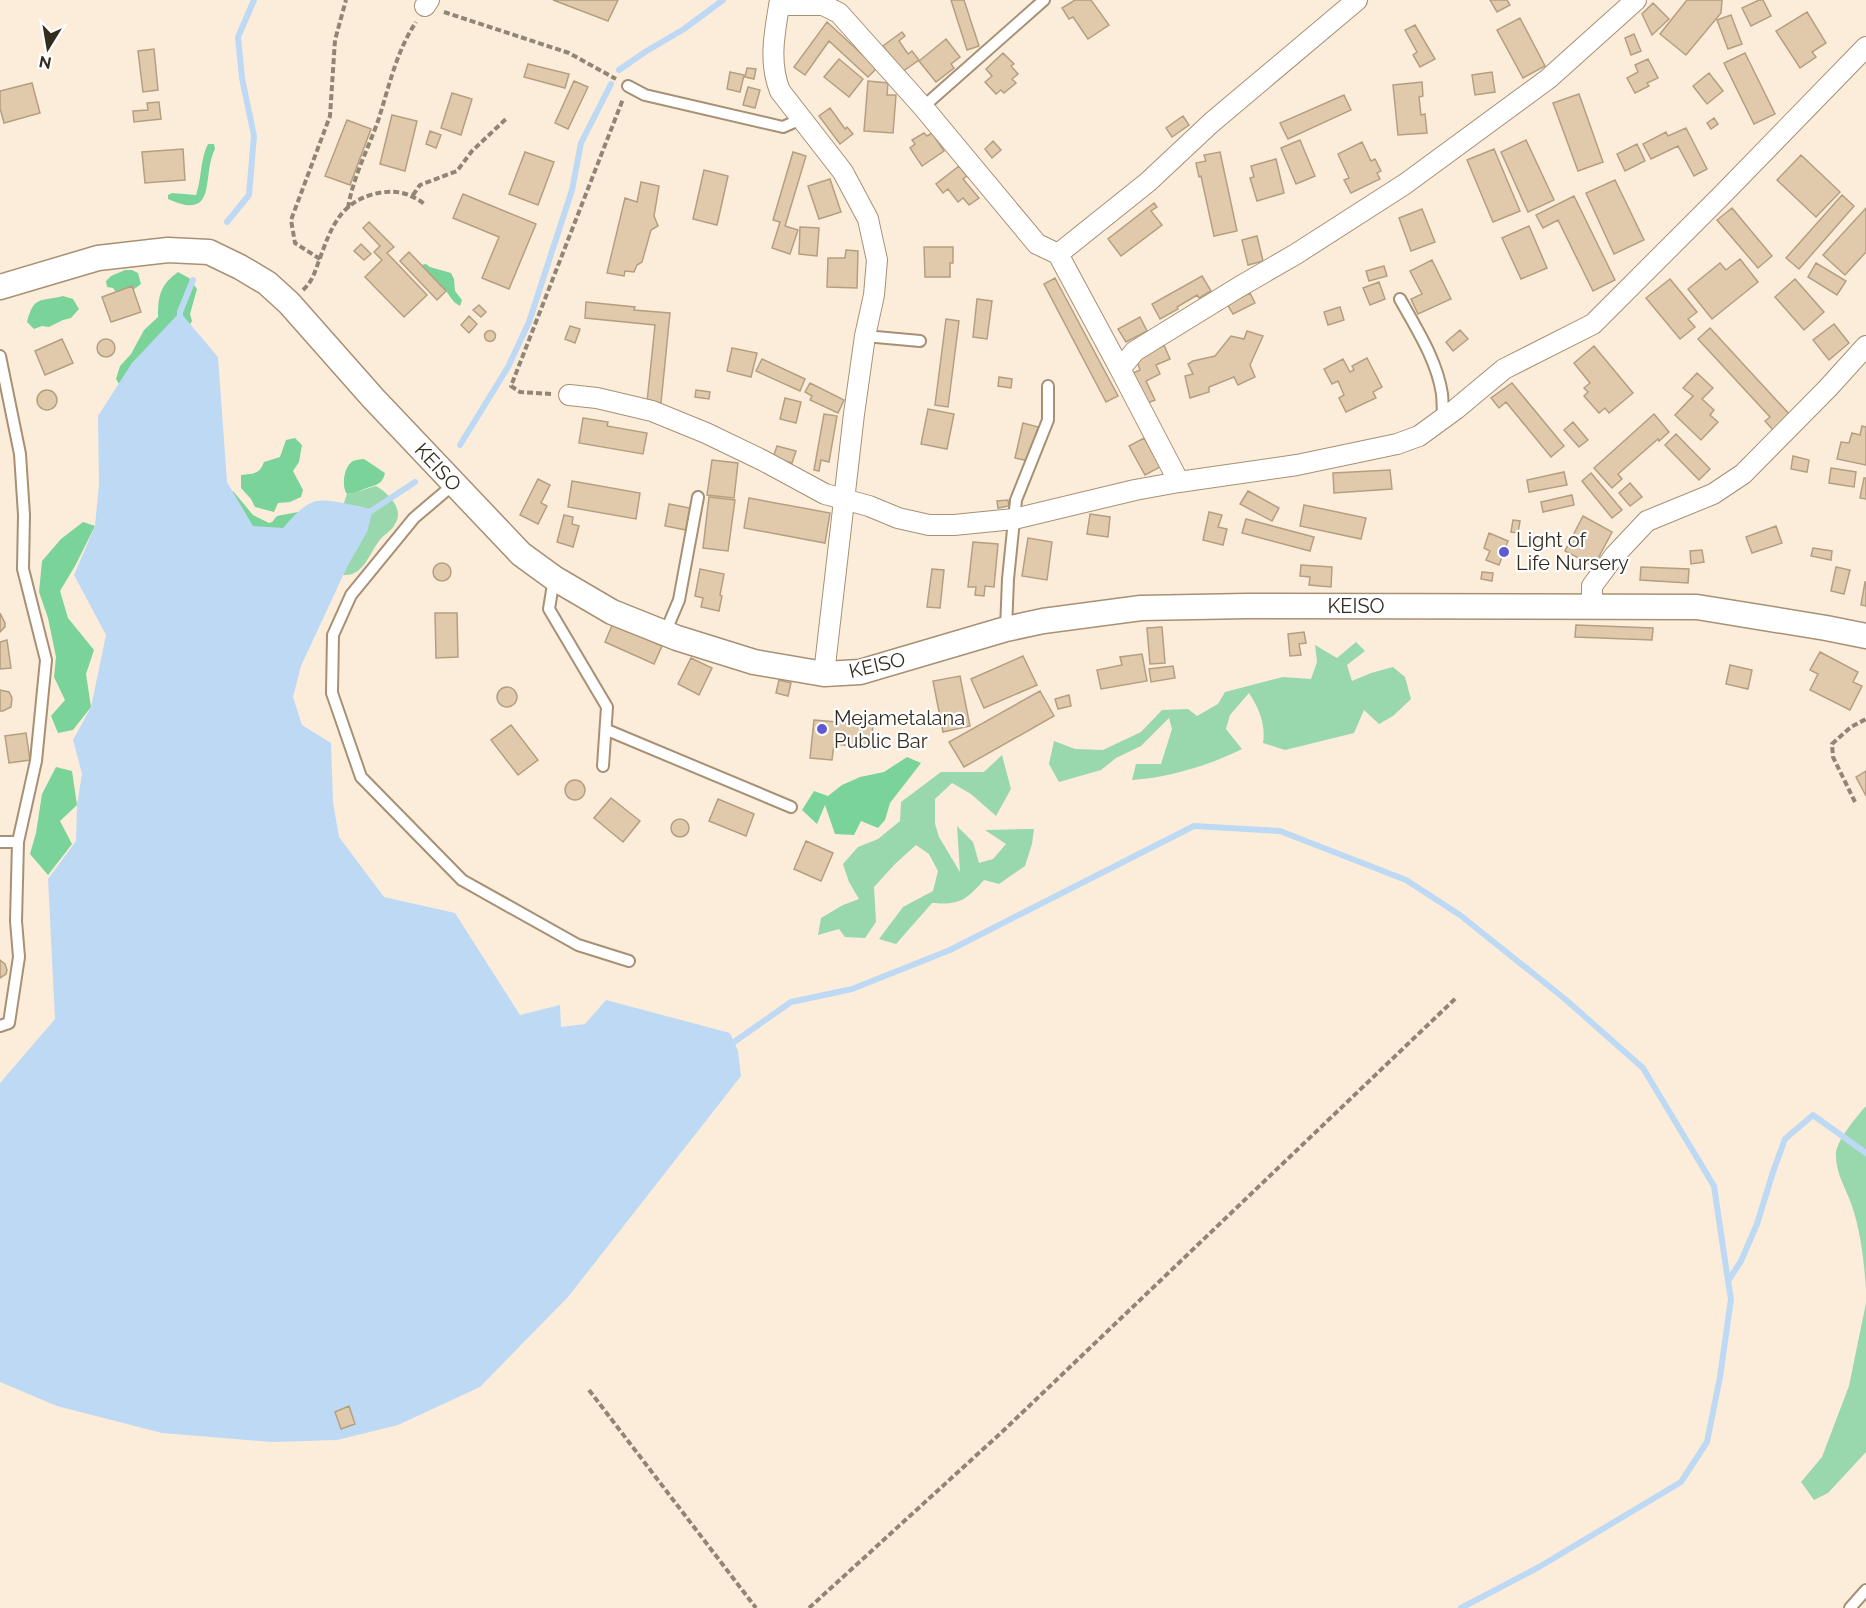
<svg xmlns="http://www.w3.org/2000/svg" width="1866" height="1608" font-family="Raleway,sans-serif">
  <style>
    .green { fill: #99d7ac }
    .forest { fill: #7ad398 }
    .water { fill: #bed9f4 }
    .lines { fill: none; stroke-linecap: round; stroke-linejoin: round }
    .stream { stroke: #bed9f4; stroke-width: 6 }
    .building { fill: #e1caab; stroke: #b59f81; stroke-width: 1.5 }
    .service-casing { stroke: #a79073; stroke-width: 14 }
    .minor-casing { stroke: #a79073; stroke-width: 22 }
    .tertiary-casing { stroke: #a79073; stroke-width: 27 }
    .path { stroke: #918576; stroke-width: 4; stroke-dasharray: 6 3; stroke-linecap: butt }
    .service { stroke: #fff; stroke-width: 10 }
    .minor { stroke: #fff; stroke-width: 20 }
    .tertiary { stroke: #fff; stroke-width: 24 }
    .poi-dot { fill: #5f5ad3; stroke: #fff; stroke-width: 2 }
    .labels { text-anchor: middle; stroke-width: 4.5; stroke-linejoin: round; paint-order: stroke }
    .street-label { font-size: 20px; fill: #352c20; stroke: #fff }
    .poi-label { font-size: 20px; fill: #352c20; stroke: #fff; text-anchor: start }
  </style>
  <rect width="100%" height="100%" fill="#fceddb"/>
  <path class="green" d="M376,486C388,493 405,509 395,524C392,531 383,535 379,541C369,554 363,577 343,575L347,567L342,509L347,494C358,493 366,488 376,486Z
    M1356,642L1365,651L1347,665L1352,681L1371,673L1393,667L1405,677L1411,699L1393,716L1379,724L1364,710L1354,733L1285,750L1263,743C1266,725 1259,708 1249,693L1230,715L1226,729L1242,749C1207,766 1171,777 1132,780L1136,764H1161L1172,729L1169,718L1141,746L1116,758L1101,770L1059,782L1049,764L1054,741L1075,749L1103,750L1141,732L1162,710L1188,709L1197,716L1218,704L1225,692L1283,677L1311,679L1317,662L1315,645L1337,658Z
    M1002,755L1011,789L996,816L971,794L952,783L935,799V824L939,837L960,872L957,826L973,842L979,863L993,859L1006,844L985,830L1034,829L1032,844L1025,866L999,884L984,880C965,901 960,905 932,903L896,944L879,939L903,907L933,891L938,871L929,854L916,845L895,864L874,887L876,922L865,938L845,937L839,929L818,935L821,918L843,905L859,899L849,882L843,864L858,847L878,839L900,821L901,802L941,772H984Z
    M1866,1106V1289C1864,1262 1861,1233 1852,1206C1846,1188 1835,1173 1836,1153C1837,1140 1857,1116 1866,1106Z
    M1866,1303V1452L1828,1493L1814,1500L1801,1482L1822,1457L1849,1386Z"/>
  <path class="forest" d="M208,144H214L215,149C201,176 219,222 168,199V195L172,193L196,195C202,178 200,159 208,144Z
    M426,264L430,267L451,273L454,279L455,291L462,300L460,306L454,302L446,291L421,265Z
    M125,270H132L138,273L141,284L133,290L131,286L116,292L113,288L107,287L106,281L111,276Z
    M178,272L189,278L197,289L190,314L192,321L188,328L122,389L116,379L120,366L131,354L144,330L158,317C158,296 160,285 178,272Z
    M63,296L73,299L79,309L71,318L63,320L49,327L42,326L34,329L27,322C34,295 40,302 63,296Z
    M295,438L302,445L299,462L293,471L303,490L301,497L290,502L278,503L274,512L255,507L251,499L241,488V475C254,473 259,475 264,462L280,457L286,440Z
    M364,459L385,473C382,485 377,484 367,488C359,491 356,493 347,494C341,486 344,466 353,461C356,460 360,459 364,459Z
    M233,491L253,515L269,523L272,522L277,516L298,512L302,524L267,546L226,498Z
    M83,522L95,526L75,566L60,591L68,618L94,650L86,674L91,707L73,730L58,733L51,716L65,700L54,677L56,657L48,618L39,592L42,561L61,539Z
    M907,757L921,763L890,803L885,820L878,828L861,821L854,835L835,834L825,805L817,824L802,810L814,791L828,796L842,785L860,777L884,772Z
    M56,767L72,771L77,805L60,821L72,844L48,875L30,854L36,833L42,794Z"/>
  <path class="water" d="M180,312L218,357L227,482L253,526L283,528C292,518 302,505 316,501C329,498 360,507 373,509L367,532L347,567L301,666L293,697L302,725L331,743L333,802L339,837L384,897L455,913L520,1015L560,1005L561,1027L585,1024L606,1000L730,1033L738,1051L741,1076L568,1297L480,1387L398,1425L337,1440L272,1442L162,1433L57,1406L0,1382V1083L55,1019L48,879L76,841L77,805L82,774L73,740L91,707L106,635L74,575L95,526L99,484L98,416L132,363Z"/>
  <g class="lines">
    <path class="stream" d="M619,70L645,52L684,29L723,0
      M227,222L249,195L254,136L242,78L238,37L254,0
      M180,319V312L193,280
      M460,445L508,367L529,322L572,190L581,143L611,84
      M368,513L415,482
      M728,1044L734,1042L791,1002L852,989L950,950L1194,826L1280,831L1406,880L1460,915L1565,999L1643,1068L1714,1186L1728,1281
      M1461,1608L1539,1567L1681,1482L1707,1442L1720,1377L1731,1299L1728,1281L1741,1261L1757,1224L1773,1172L1785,1139L1813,1115L1866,1153"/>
  </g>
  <path class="building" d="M553,0H618L608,21Z
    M951,0H964L979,46L967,50Z
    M1075,0H1091L1109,25L1088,39L1073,17L1069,19L1062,8Z
    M1490,0H1507L1510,5L1497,12Z
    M1687,0H1722L1721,13L1686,55L1660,34Z
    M1759,0H1763L1771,16L1751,26L1742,8Z
    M1653,3L1669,19L1652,35L1642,14Z
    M1807,12L1826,43L1812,52L1816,57L1800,68L1776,31Z
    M1731,15L1742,44L1728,49L1717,20Z
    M1520,18L1545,66L1523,78L1497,30Z
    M827,22L877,68L868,77L829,41L805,75L794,67Z
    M1415,25L1435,59L1420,67L1413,55L1417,52L1405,30Z
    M902,32L905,36L899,41L908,54L912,51L919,60L902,72L883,46Z
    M1634,34L1641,51L1631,55L1625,38Z
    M946,39L960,57L951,64L954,68L936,82L919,61Z
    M154,49L158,90L143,92L138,51Z
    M1003,53L1014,64L1011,66L1018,74L1012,79L1016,83L1004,93L1001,90L996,94L985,82L992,76L986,69Z
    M1745,53L1775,114L1754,124L1724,63Z
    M839,59L863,79L849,97L824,77Z
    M1648,59L1658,78L1647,83L1649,86L1635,93L1627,78L1638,72L1635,65Z
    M528,64L569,74L565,88L524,77Z
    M747,68L756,69L754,79L745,77Z
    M730,72L744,75L740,92L727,89Z
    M1492,72L1495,92L1475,95L1472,75Z
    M1709,73L1723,91L1707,104L1693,86Z
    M574,81L588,87L568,129L555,123Z
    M868,81L888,83L887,95H896L893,133L864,131Z
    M1422,82L1423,96L1419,97L1421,115L1425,114L1427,133L1398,135L1393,85Z
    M32,83L40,113L4,123L0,108V91Z
    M748,87L760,90L755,108L743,105Z
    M452,93L472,99L461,135L441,128Z
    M1579,94L1603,162L1578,171L1553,103Z
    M1344,95L1351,110L1288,139L1280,123Z
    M159,102L161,119L134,122L133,111L148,110L147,103Z
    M830,108L845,129L847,127L853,134L840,144L819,116Z
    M392,115L417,121L405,171L380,164Z
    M1183,116L1189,125L1172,137L1166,128Z
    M1714,118L1718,124L1711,129L1707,123Z
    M347,120L371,129L350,185L325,176Z
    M1686,128L1707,169L1694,176L1678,146L1651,159L1643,144L1666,132L1668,136Z
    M430,131L441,135L436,148L426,144Z
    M924,133L927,136L932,133L944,151L922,166L910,148L915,144L912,140Z
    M1300,140L1315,176L1296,184L1281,148Z
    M1526,140L1554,200L1528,212L1501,152Z
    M993,141L1001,150L992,158L985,149Z
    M1362,142L1371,161L1375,159L1381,171L1377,173L1380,179L1351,193L1344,180L1349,178L1338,154Z
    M1637,144L1645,161L1625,171L1617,154Z
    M183,149L185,180L145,183L142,152Z
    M1494,149L1520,211L1493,222L1467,160Z
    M525,152L554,162L538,205L509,194Z
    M793,152L806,156L785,226L798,230L790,254L772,248L780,222L773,220Z
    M1220,152L1237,231L1214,236L1201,176L1199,177L1196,163L1206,161L1204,155Z
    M1801,155L1840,192L1816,217L1777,180Z
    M1276,159L1284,193L1257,201L1250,178L1254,177L1251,166Z
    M959,166L967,176L963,179L979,198L969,205L963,198L958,202L948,189L943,193L936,184Z
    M704,170L728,176L717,225L693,219Z
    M830,179L841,212L819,219L808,186Z
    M1615,180L1644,240L1614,254L1586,193Z
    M641,182L659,186L654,216L658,226L651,230L642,262L637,265L634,272L625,271L624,276L607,273L625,198L637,202Z
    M463,194L536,224L509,289L482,278L499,237L453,218Z
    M1842,195L1854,206L1799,269L1786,258Z
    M1574,196L1615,280L1593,291L1558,220L1543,228L1536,215Z
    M1154,203L1157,207L1151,211L1162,225L1121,256L1108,239Z
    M1732,208L1772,256L1758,268L1717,220Z
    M1866,208V252L1845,275L1823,255Z
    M1422,209L1435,242L1411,251L1399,218Z
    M369,222L394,247L387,253L427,295L404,317L365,277L382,260L374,252L380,246L363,228Z
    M1529,226L1547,268L1521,279L1502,238Z
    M800,227L819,228L817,256L799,254Z
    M1257,236L1263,261L1248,265L1242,240Z
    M361,244L371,254L364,260L354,251Z
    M924,247H953V263H950V277H925Z
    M846,250L858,251L857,288L827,287L828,258H845Z
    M409,252L446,291L437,300L400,261Z
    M1740,259L1758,282L1712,319L1688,289L1720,263L1726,270Z
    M1432,260L1451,299L1418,314L1411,299L1422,294L1410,271Z
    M1816,263L1846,281L1837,295L1808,277Z
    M1384,266L1387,276L1369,281L1366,271Z
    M1202,276L1211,291L1199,298L1197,295L1177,307L1178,309L1160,319L1152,304Z
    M1055,278L1118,396L1106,402L1044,284Z
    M1670,279L1697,312L1688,319L1695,327L1680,339L1646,298Z
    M1795,279L1824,312L1804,330L1775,297Z
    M1379,282L1385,299L1370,305L1363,288Z
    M132,286L141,312L111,322L102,297Z
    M1250,293L1255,303L1233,314L1227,304Z
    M977,299L992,301L987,339L973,337Z
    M586,302L635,307L634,310L670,313L661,403L647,402L655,325L585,318Z
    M479,305L486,312L481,317L473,310Z
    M1340,307L1344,320L1328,325L1324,312Z
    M469,316L477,324L469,333L461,325Z
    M1140,317L1147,331L1126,342L1118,329Z
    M946,319L959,321L948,407L935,405Z
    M1834,324L1849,343L1829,360L1813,340Z
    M570,326L580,329L575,343L565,339Z
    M1710,328L1791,416L1774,431L1765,421L1770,417L1698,339Z
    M1460,330L1468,339L1453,351L1446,342Z
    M484.5 336a5.5 5.5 0 1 1 11 0a5.5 5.5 0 1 1-11 0Z
    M1247,331L1263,336L1250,365L1255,377L1238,385L1234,377L1209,387V392L1190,398L1185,376L1193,374L1188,364L1193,361L1215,356L1231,336L1244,339Z
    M97 348a9 9 0 1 1 18 0a9 9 0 1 1-18 0Z
    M62,339L73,363L45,375L35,351Z
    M1164,345L1170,359L1156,365L1160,374L1146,381L1155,400L1145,404L1131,374L1140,370L1136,358Z
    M1594,346L1633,393L1609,413L1605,408L1599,413L1584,396L1588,392L1584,388L1590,383L1574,363Z
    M732,348L757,353L751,377L727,371Z
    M1367,358L1382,387L1373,392L1376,398L1346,412L1339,398L1344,395L1338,381L1332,384L1324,369L1343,359L1350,372L1354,370L1352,366Z
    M762,359L805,379L800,391L756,371Z
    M1697,373L1713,388L1702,399L1714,410L1710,415L1718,422L1701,440L1675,415L1693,396L1683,388Z
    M999,377L1012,379L1011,388L998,386Z
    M810,383L844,400L838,413L810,400L812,396L805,392Z
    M1512,383L1564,446L1551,457L1506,402L1499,408L1491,398Z
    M696,390L710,392L709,399L695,397Z
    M37 400a10 10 0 1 1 20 0a10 10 0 1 1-20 0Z
    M785,398L801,402L796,423L780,419Z
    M928,409L954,414L947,449L921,444Z
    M824,414L837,416L829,462L821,460L819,471L814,470Z
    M1654,414L1669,432L1659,441L1658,439L1618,474L1622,479L1612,488L1594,468Z
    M583,418L608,422L607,426L647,433L643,454L579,443Z
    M1573,422L1588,440L1579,447L1564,430Z
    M1023,423L1038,427L1029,461L1015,458Z
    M1862,426L1866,427V465L1837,459L1841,442L1849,443L1852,433L1860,435Z
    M1676,434L1710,469L1699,480L1665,445Z
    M1144,438L1160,467L1145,475L1129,446Z
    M777,446L796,451L792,463L773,458Z
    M1793,456L1809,460L1807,472L1791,469Z
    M712,460L738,463L734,498L707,495Z
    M1831,468L1856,472L1854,487L1829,483Z
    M1390,470L1392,489L1334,493L1333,473Z
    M1564,472L1567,485L1529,492L1527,480Z
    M1591,473L1622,510L1612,518L1582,481Z
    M1864,478H1866V499L1860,498Z
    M538,479L550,485L541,503L547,506L538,524L520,515Z
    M572,481L640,493L636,519L568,507Z
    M1630,483L1642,497L1630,506L1619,493Z
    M1248,491L1279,508L1272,521L1240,504Z
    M1572,495L1574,505L1543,512L1541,502Z
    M709,497L735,500L728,551L703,548Z
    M749,498L830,513L825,543L744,528Z
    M1008,500L1009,506L998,508L997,501Z
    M669,504L690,508L686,530L665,526Z
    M1304,505L1366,518L1361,539L1300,526Z
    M1209,512L1222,515L1218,527L1227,529L1223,545L1203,540Z
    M1090,514L1110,517L1108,537L1087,534Z
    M564,515L573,517L572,524L579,526L573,547L557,542Z
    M1583,516L1612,532L1594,566L1565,551Z
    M1246,519L1314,537L1310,551L1242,533Z
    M1513,520L1520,521L1518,533L1511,532Z
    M1776,526L1782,543L1752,553L1746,537Z
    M1489,533L1508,541L1499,565L1486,560L1490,551L1484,548Z
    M1028,538L1052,542L1047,580L1022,576Z
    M973,542L998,544L994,587L985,586L984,596L975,595L976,587H968Z
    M1813,548L1832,551L1831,560L1811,556Z
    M1702,550L1704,562L1691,564L1690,551Z
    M433 572a9 9 0 1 1 18 0a9 9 0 1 1-18 0Z
    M1301,565L1332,567L1331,587L1309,585L1310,577L1300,576Z
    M1641,567L1689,569L1688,583L1640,580Z
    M1836,567L1850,570L1844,594L1831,591Z
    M700,569L724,574L720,595L722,596L719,611L701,607L703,598L695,596Z
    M932,569L944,570L940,608L927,607Z
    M1482,572L1493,573L1492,581L1481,579Z
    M1865,582H1866V606L1861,605Z
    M0,613L5,623V627L0,632Z
    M435,613H457L458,657L436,658Z
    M613,623L662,646L654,664L605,642Z
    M1576,625L1653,628L1652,640L1575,637Z
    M1162,627L1165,663L1150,664L1147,628Z
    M1304,632L1306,643L1299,644L1301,655L1290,656L1288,634Z
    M7,640L11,668L0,669V642Z
    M1820,652L1858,672L1853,682L1862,686L1850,710L1810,690L1818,674L1810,670Z
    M1142,654L1147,681L1101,689L1097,670L1122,665L1120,657Z
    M1023,656L1037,685L984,708L971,679Z
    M691,658L712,668L699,695L678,684Z
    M1730,665L1752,670L1748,689L1726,684Z
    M1173,666L1175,678L1151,682L1149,669Z
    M960,676L970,726L943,732L933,681Z
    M779,680L791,683L788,696L776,693Z
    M497 697a10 10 0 1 1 20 0a10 10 0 1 1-20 0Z
    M0,690L9,692L12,698L11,707L3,711H0Z
    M1040,691L1054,716L964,767L949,742Z
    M1069,695L1071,706L1058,709L1055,699Z
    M814,720L873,725L871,748L834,744L832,760L810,758Z
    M511,725L538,760L518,775L491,740Z
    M26,733L30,760L9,763L5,736Z
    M1866,771V796L1856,777Z
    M565 790a10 10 0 1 1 20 0a10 10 0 1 1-20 0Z
    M611,798L640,821L623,842L594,818Z
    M718,799L754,814L746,836L709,821Z
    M671 828a9 9 0 1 1 18 0a9 9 0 1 1-18 0Z
    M806,841L833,853L821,881L794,869Z
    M0,960L5,964L7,970L6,974L0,978Z
    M349,1406L355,1424L341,1429L335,1412Z"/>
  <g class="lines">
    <g class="service-casing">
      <path id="service" d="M628,86L645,95L783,127L801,119
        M923,107L1044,0
        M1400,299C1416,328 1437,360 1442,394C1443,402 1442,410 1444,418
        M865,336L920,341
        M0,356L20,454L24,515L23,569L46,660L36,761L18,842L16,921L19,957L9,1023L0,1026
        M454,484L414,518L351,595L333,635L332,693L361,777L462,880L578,945L629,961
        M554,578L549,609L607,707L603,766
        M1006,629L1008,579L1016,500L1048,420V386
        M665,633L679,600L698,497
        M607,730L791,807
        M0,842H18
        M1850,1608L1866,1590"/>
    </g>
    <g class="minor-casing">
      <path id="minor" d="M780,0C775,31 768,61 780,91L843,172L868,219L877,260L874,295L865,336L854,414L824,674
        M779,5H823L839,13L923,107L1037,244L1058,254L1120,369
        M425,6L429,0
        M1058,254L1148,182L1211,123L1357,0
        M569,395L597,398L652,411L706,433L762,460L825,494L869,506L898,518L929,525H954L1014,519L1135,490L1179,482L1297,465L1397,444L1419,436L1456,409L1504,369L1593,324L1723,194L1866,47
        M1179,482L1120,369L1135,351L1239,287L1296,254L1405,184L1548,79L1636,0
        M1592,608V586L1615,555L1647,521L1713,494L1743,474L1828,388L1866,346"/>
    </g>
    <g class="tertiary-casing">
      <path id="tertiary" d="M0,287L98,258L168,250L209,252L240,267L267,283L289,303L373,398L521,554L554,578L612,612L677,638L754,662L824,674L860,672L1006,629L1043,621L1141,608L1247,606L1697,607L1826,628L1866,636"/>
    </g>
    <path class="path" d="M444,12L569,53L616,79
      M413,195L420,185L457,171L472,151L507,118
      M348,208C353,177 368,149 378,121C389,87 396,52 416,22
      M320,259L295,243L291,220L330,116L335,40L346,0
      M303,290C313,281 315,271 320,258C331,228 340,203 374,194C395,189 408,192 426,205
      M551,394L520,392L511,386L623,99
      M1855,802L1833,757L1832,744L1851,727L1866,719
      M589,1390L756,1608
      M809,1608L1003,1431L1457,997"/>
    <use href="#service" class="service"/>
    <use href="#minor" class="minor"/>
    <use href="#tertiary" class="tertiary"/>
  </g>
  <g class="poi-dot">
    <circle cx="1504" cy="552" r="6"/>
    <circle cx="822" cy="729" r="6"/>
  </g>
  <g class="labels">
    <g class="street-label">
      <text transform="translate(438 467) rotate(47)" y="7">KEISO</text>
      <text x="1356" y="613">KEISO</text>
      <text transform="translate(877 665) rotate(-13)" y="7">KEISO</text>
    </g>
    <g class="poi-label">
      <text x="1516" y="547">Light of<tspan x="1516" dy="23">Life Nursery</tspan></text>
      <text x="834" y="725">Mejametalana<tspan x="834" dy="23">Public Bar</tspan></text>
    </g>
  </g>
  <g transform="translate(48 48) rotate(191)" stroke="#ffffff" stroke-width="4.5" paint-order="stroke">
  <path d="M0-4.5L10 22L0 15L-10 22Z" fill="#352c20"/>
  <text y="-9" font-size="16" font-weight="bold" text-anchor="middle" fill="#352c20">N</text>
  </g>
</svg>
